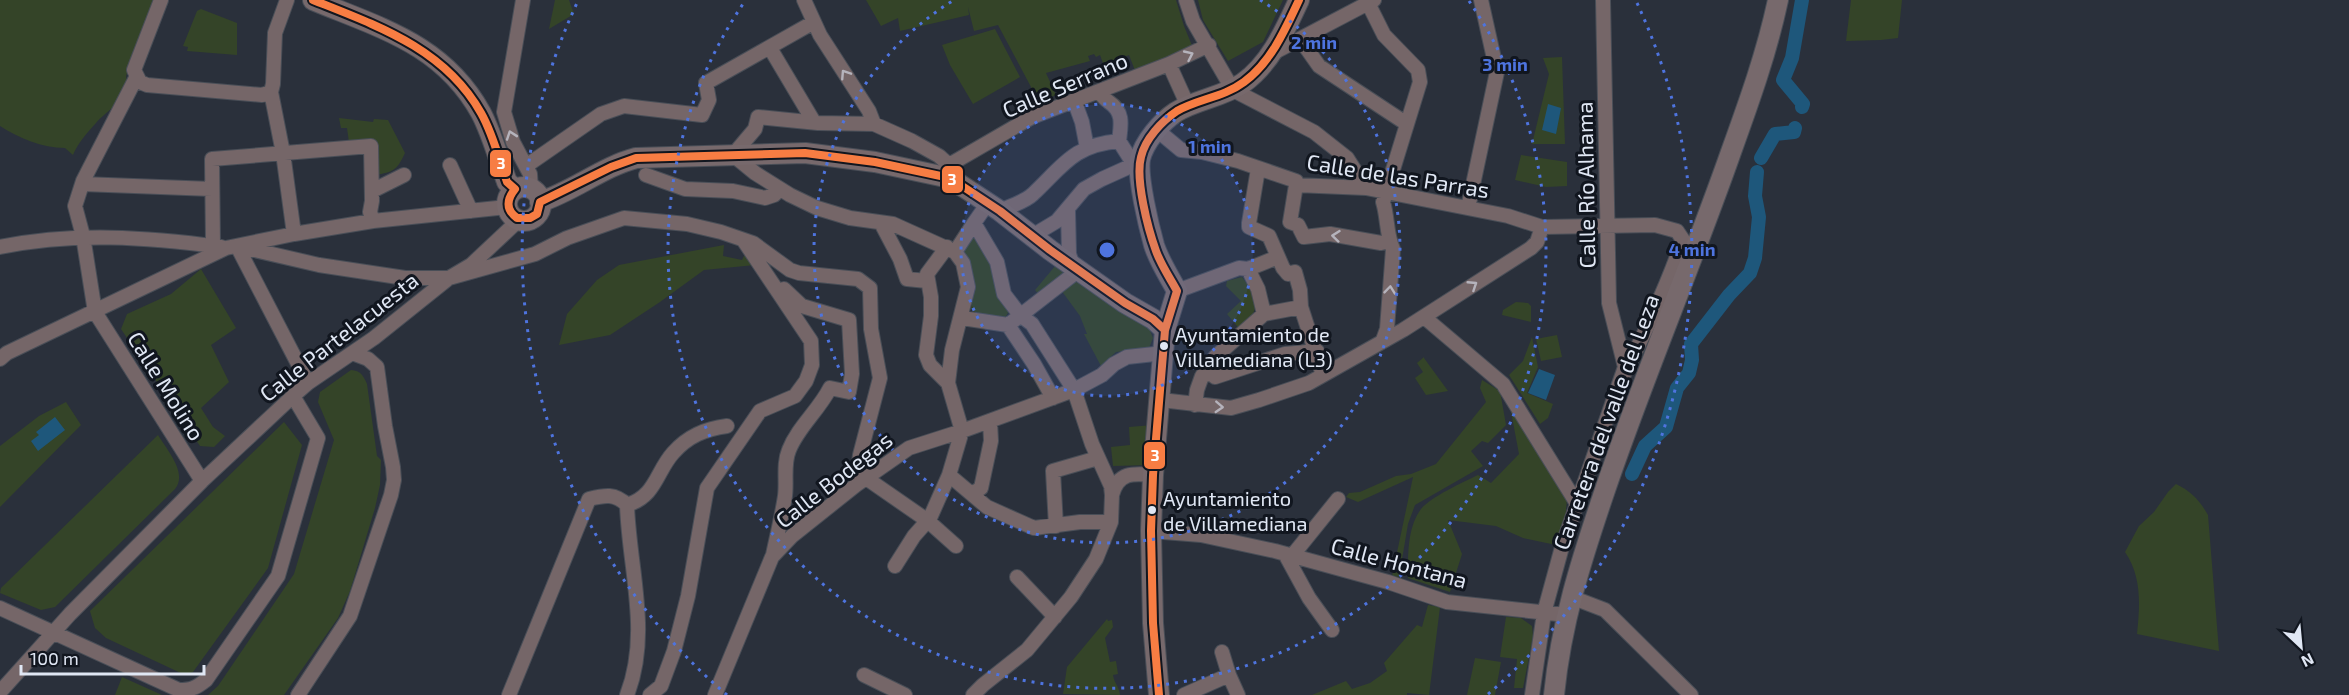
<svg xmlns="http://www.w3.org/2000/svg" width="2349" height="695" font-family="'Exo 2',sans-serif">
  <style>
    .green { fill: #344428 }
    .water { fill: #1e577b }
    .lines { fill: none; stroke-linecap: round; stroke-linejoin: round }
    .canal { stroke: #1e577b; stroke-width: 14 }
    .minor-casing { stroke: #494e57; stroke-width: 16 }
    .secondary-casing { stroke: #494e57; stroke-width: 22 }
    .minor { stroke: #756668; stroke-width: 14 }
    .secondary { stroke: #77696c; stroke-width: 20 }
    .bus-1-casing { stroke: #11161f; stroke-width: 12 }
    .bus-1 { stroke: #f77d43; stroke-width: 8 }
    .oneway { stroke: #b5b3bc }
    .ring { fill: none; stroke: #4e74df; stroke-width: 3; stroke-dasharray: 3 6 }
    .bus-dot { fill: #e0e7f4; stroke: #11161f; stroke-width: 2 }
    .labels { text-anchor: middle; stroke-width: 6; stroke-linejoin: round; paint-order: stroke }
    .bus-label { font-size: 20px; fill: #e0e7f4; stroke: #11161f; text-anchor: start }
    .street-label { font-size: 22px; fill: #e0e7f4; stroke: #11161f }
    .centre { fill: #4e74df; stroke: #11161f; stroke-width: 3 }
    .ring-label { font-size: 18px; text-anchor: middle; font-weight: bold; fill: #4e74df; stroke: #11161f; stroke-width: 6; stroke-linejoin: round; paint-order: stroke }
    .line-badge { stroke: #11161f; stroke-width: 2 }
    .badge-label { font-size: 16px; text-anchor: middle; font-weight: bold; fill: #fff }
  </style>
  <rect width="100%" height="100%" fill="#2a303b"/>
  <path class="green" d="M0,0H154L126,76C131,99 107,110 96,123C87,133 78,143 73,155L65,148C42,148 19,138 0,126Z
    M555,0H569L574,14L549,29Z
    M866,0H1176L1184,26L1193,48L1136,73L1129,55L1104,66L1100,55L1096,57L1094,54L1088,56L1090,61L1046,73L1056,95L1039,102L998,25L974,31L968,7L969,15L900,31L898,18L881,26Z
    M1198,0H1283L1263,42L1228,61L1203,20Z
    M1851,0H1902L1898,38L1881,40L1846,41Z
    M201,9L237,23V55L187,51L188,47L183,46L197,11Z
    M995,29L1020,77L973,104L950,65L942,45Z
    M1562,57L1565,144H1532L1549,74L1543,58Z
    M339,118L373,122L374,119L388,120L405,153C397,170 394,172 375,175L373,143L349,142L347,128H341Z
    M1521,155L1567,162V186L1546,187L1515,180Z
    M974,230L993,264L1009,311L1005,318H979L971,309L973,285L959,251Z
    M724,245L723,256L742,260L744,256H747L755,265L704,270L660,302L610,335L559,345L567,314L597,280L619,265Z
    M1056,265L1149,328L1153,338L1149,348L1116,352L1101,366L1084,334H1087L1080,316L1061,290L1044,301L1035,290Z
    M201,269L236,328L211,345L229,382L201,408L213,427L225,436L214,447L200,446L121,329L127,314L171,294Z
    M1242,277C1260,301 1260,308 1241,331L1227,314L1241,301L1226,286L1227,281Z
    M1516,302L1528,303L1531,306V322L1502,315L1503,310Z
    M1557,335L1562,357L1541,361L1536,339Z
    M1532,337L1538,367L1527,393L1553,404L1548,418L1540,424L1509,375L1523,361Z
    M1424,357V358L1448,391L1426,395L1415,378L1423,372L1417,363Z
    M351,370C361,371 363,375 367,384L377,456L381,460L380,485L375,508L350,591L338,618L284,695H208L218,686L294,574L334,440L318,402L320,392Z
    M1482,380L1500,391L1506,425L1488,443L1482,441L1471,451L1483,466L1415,505L1408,524L1399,577L1392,576L1413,477L1358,502L1346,497L1349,493L1360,492L1396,476L1411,474L1436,464L1486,402L1480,388Z
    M1508,396L1567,498L1565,523L1556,545L1523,538L1496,526L1448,520L1462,554L1450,592L1408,578C1408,556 1407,528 1421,509C1432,496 1462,483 1478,475L1491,483L1519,454Z
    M66,402L81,425L0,507V446L39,416Z
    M284,422L302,445L268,568L193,672L185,675L106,638L95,628L90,611Z
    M1153,425L1151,465L1113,466L1111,447L1130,445L1129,427Z
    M158,435C167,450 188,473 175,489L55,607L41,610L0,593L1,588Z
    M2176,484C2191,491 2200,501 2208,515L2219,651L2137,634C2140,605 2142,577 2125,552L2139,526L2154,512L2168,492Z
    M1428,605L1440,607L1429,695L1407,693V695H1312L1346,681L1352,689L1370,683L1387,671L1384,663L1417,625L1422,627Z
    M1506,617L1521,618L1532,626L1533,636L1523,688H1514L1517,659L1500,657Z
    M1107,619L1108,621L1112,620L1113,627L1105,638L1110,662L1116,661L1118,674L1113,675C1114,683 1119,686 1120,695L1063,694L1067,667Z
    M1475,658L1501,662L1495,695H1467Z
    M122,677L162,695H115Z"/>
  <path class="water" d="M1548,104L1561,108L1556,134L1542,130Z
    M1539,369L1555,375L1546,400L1528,393Z
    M55,417L65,430L38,451L31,441L39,435L36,432Z"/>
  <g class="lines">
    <path class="canal" d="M1802,0L1792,58L1783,80L1803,104L1802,107
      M1761,158L1775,134L1794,132L1795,128
      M1632,474L1645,446L1666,427L1677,388L1689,373L1692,360L1691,344L1729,295L1750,273L1755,258L1759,217L1755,196L1757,172"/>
    <g class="minor-casing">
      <path id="minor" d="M161,0L134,70L137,76L83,181L75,206L83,236L95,312L202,481
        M287,0L275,33L273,84L271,92L283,153L294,234
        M523,0L504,112L513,142L530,174L531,189
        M804,0L820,35L869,111L874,124
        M1186,0L1193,21L1233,90L1314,132L1347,158L1366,188
        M1368,3L1384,35L1418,70L1420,82L1383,202C1388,218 1386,234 1393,249L1387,329L1383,340
        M1300,39L1319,66L1407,124
        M770,48L814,122
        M1273,53L1374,0
        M1169,64L1188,106
        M137,76L140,82L147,85L262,95L271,92
        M1100,92C1102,97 1104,98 1109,102C1124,112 1121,125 1119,141L1138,171
        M1074,100L1082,122L1087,148
        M1157,130L1181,150L1202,152L1238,161L1296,181V185L1366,188L1508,216L1542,227L1655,225L1677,231L1683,240C1667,286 1646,331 1624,374
        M450,165L471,211
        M526,166L601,114L624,106L702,115L709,100L706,83L814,22
        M1258,169L1249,223V227L1269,236
        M950,173L949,165L1032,117L1169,64L1209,45
        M646,175L685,189L733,191L765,198L774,195L780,189
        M82,184L212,189
        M372,191L404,175
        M1468,208L1497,72L1481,0
        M1068,210L1069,254L1073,266
        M1000,211C1010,206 1025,202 1033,194C1063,166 1073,145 1119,141
        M1290,222L1298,225L1304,237L1330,234L1381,243L1389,241
        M1290,222L1296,185
        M881,223L900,259L907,279L927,281
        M1032,236L1057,221L1084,189L1102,179L1133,165
        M1269,236L1283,268L1288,274L1295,272L1300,290L1301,307L1323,375
        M213,246L212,159L371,146L372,201L370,212L373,221
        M237,246L319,265L405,278H449L535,254L567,238L624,218L687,224L721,232L753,243L790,270L799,273L858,279L870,288L871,329L880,378L860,455L856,485
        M237,246L308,383
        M0,247C74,232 147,237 221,247
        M947,247L927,274L931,297V316L926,355L930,365L948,383
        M955,252L974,223
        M1248,269L1258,289L1264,314L1301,307
        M1177,291L1239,268L1248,269L1278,257
        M1424,317L1503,384L1576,502
        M962,318L1008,325L1079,270
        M1008,325L1034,364L1053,398
        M0,359L7,353L226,248L294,234L373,221L507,207
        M1224,374L1215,357L1264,314
        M1161,400L1231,408L1259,400L1309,383L1403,330L1531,248L1537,242L1542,227
        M1195,405L1197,390L1202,376L1211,373L1215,377L1285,354L1317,351
        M949,475L987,507L1034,528L1080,522H1111
        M866,478L928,521L956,546
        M972,494L981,488L991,441L990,421
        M1112,495C1118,472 1133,473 1153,475
        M627,505C656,496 656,472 673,453C688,436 705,429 727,426
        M1056,526L1053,471L1098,458
        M1151,531L1201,535L1275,551L1388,582L1447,602L1567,615
        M1285,554L1309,598L1332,630
        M773,555C777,536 782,516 785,496C787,481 783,464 789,450C798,427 819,410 830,388L849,392L852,374L849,320L802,306L784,289
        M1292,556L1338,499
        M895,566L914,536L930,518L949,475L962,431L948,383L952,350L968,287L963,263L955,252L893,224L850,218L817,208L790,195L755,173L733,155L755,129L758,117L818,123L874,124L912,141L939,156L949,165
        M1017,577L1055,617
        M1571,597L1605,610L1691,695
        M0,608L179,690C191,690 196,688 206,680L278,576L318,438L293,396
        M1222,652L1229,675
        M864,675L905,695
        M0,692L70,614L202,481L293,396L308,383L374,338L449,278L471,265L519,220
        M298,695L350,616L391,495L394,480L393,467L385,426L377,367L368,359L352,353
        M509,695L589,499C605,495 615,493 627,505C629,568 651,633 627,695
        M650,695L661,686L674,651L688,596L707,488L760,411L795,396L806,381L812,365L811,341L744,241
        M715,695L772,557L792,536L856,485L909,448L962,431L1074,390L1102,375L1114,364L1127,357L1164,353
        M973,695L983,685L1027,650L1071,597L1096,559L1111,522L1112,495L1111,486L1092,444L1074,390L1032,324L1020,315L1004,294L997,262L974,223L988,203
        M1184,695L1229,675L1238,695
        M1532,695L1544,613L1562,547L1625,367L1609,303L1603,0"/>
    </g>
    <g class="secondary-casing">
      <path id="secondary" d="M313,0C380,28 443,44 481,113C492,134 499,160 507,182L515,189
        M507 204a17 17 0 1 1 34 0a17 17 0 1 1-34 0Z
        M540,202C574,191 602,167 636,158L805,153L875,162L950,178L1000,211L1050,250L1125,303L1153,319L1165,330
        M1159,695L1153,623L1151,531L1153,475L1165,330L1177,291C1169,276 1159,261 1154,245C1149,227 1137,177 1140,159C1144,142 1161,122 1176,112C1197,99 1223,97 1243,83C1271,63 1285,30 1299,0
        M1554,695C1561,623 1581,561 1604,493C1643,378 1691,266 1731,152C1749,102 1767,52 1778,0"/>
    </g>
    <use href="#minor" class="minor"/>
    <use href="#secondary" class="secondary"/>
    <g class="bus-1-casing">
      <path id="bus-1" d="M313,0C378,26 445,49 481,113C493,134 499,159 507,182L515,189C507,199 505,209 517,218H530L537,214L540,202L611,167L636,158L805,153L875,162L950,178L1000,211L1050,250L1125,303L1153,319L1165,330
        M1159,695L1153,623L1151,531L1153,475L1165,330L1177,291C1170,278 1161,265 1156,251C1148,229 1135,179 1141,157C1145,139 1162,121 1177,111C1198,99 1224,97 1244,82C1271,62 1285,30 1299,0"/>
    </g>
    <use href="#bus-1" class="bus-1"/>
  </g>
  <defs><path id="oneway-chevron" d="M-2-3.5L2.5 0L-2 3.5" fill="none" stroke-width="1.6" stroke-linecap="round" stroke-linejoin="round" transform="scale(1.5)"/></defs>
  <g class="oneway">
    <use href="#oneway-chevron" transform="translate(1189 55) rotate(-25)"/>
    <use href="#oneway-chevron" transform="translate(845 74) rotate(-123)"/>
    <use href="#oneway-chevron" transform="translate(511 135) rotate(-109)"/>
    <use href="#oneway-chevron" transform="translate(1336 236) rotate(-174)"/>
    <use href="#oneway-chevron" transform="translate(1473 285) rotate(-33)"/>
    <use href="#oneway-chevron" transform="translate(1390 290) rotate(-84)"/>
    <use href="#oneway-chevron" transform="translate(1219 407) rotate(3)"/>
  </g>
  <circle cx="1107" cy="250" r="146" fill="#4e74df" fill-opacity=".12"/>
  <g class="ring">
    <circle cx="1107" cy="250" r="146"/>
    <path d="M1260 0A293 293 0 1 1 954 0"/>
    <path d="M1469 1A439 439 0 1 1 745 1"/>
    <path d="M727 695A585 585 0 0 1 577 3M1637 3A585 585 0 0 1 1487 695"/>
  </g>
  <g class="bus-dot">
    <circle cx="1164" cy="346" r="5"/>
    <circle cx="1152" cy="510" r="5"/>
  </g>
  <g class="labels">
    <g class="bus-label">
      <text x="1175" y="342">Ayuntamiento de<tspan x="1175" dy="25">Villamediana (L3)</tspan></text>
      <text x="1163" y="506">Ayuntamiento<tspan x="1163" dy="25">de Villamediana</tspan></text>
    </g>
    <g class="street-label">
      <text transform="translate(1065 85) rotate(-23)" y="8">Calle Serrano</text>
      <text transform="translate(1398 176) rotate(9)" y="8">Calle de las Parras</text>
      <text transform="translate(1586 185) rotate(-91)" y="8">Calle Río Alhama</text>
      <text transform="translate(339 337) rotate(-38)" y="8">Calle Partelacuesta</text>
      <text transform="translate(166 386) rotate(58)" y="8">Calle Molino</text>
      <text transform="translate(1606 422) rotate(-70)" y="8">Carretera del valle del Leza</text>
      <text transform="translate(834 480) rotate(-38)" y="8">Calle Bodegas</text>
      <text transform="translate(1399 563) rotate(15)" y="8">Calle Hontana</text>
    </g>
  </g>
  <circle cx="1107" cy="250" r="9" class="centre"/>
  <g class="ring-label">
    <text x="1314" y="49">2 min</text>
    <text x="1505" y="71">3 min</text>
    <text x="1210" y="153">1 min</text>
    <text x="1692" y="256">4 min</text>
  </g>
  <g class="line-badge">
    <rect x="489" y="149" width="23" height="29" rx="6" fill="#f77d43"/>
    <rect x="941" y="165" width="23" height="29" rx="6" fill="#f77d43"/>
    <rect x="1143" y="441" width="23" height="29" rx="6" fill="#f77d43"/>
  </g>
  <g class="badge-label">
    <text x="501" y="169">3</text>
    <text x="952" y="185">3</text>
    <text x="1155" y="461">3</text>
  </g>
  <g transform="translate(2301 647) rotate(154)" stroke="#11161f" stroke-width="4.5" paint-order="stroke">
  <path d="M0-4.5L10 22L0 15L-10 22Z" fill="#e0e7f4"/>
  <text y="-9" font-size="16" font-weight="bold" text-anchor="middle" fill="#e0e7f4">N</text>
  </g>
  <path d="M21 665v9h183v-9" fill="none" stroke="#e0e7f4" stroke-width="3"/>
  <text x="30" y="665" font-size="18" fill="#e0e7f4" stroke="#11161f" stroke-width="4.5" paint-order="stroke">100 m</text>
</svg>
